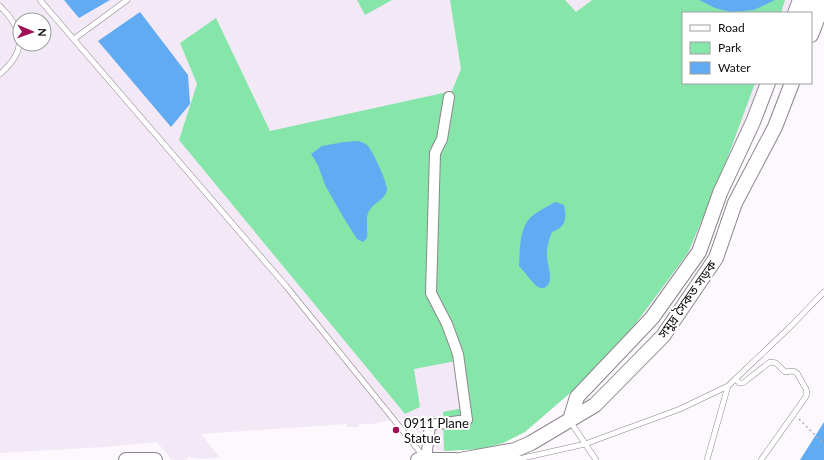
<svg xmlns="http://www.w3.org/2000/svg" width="824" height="460" font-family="Lato,'Noto Sans Bengali',sans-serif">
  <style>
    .built { fill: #f3e8f5; fill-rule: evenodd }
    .green { fill: #86e6aa }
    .water { fill: #61abf3 }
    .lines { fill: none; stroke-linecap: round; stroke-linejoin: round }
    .lane-casing { stroke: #8c868c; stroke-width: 6 }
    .street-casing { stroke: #8c868c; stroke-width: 12 }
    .secondary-casing { stroke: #8c868c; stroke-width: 16 }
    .path { stroke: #b1acb2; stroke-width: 1.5; stroke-dasharray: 2 3; stroke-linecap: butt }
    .lane { stroke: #fff; stroke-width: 5 }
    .street { stroke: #fff; stroke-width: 10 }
    .secondary { stroke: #fff; stroke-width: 14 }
    .poi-dot { fill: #9f0e57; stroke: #fff; stroke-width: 1.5 }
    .labels { text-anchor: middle; stroke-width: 4; stroke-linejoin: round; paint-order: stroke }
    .street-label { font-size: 13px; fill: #0d0b0e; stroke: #fff }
    .poi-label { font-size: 13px; fill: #0d0b0e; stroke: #fff; text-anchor: start }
  </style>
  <rect width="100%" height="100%" fill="#fdf7fe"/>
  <path class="built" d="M0,0H791L786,13H683V83H759L693,258L599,367L569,394L525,432L503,443L481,449L444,451L438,450L402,418L372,424H359V427H347V424L201,434L220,458L199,459L189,457L185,460H172L157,442L103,447L0,453ZM20,20H44V44H20Z"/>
  <path class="green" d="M357,0H392L365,15Z
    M450,0H565L576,12L592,0H785L781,13H683V83H755L726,162L688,253L636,323L599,367L569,394L525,432L503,443L481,449L444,451L443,412L463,408L456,361L414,369L420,407L405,414L179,140L197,84L180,43L216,18L270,131L452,91L461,69Z"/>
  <path class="water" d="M64,0H110L79,18Z
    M699,0H775L754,10L731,12L715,8Z
    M140,12L188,75L190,104L171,127L98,41Z
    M359,141C361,142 365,143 367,145C372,149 388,184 387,190C385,200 374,202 369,211C365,218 368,230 367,238L363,242L357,239L342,215L325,185L318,165L311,154L322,146L344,142Z
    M555,202L559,203L564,205C567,219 566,227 552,232C549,239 547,246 547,253C546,263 556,283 544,288C541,288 540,288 538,287C533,284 524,271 519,266C520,250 519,230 530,218C537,211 547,207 555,202Z
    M824,422V460H800Z"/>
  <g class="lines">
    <g class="lane-casing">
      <path id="lane" d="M40,0L286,286L424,457
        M0,6C5,12 11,17 14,24C26,45 16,60 0,74
        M74,39L127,0
        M736,378L739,383H743L770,362L776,363L785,372L793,371L797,373L806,389L807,393L805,398L761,460
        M570,421L596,460
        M500,459L523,458L585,444L680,409L728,386L788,329L824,292
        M707,460L728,386"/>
    </g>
    <g class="street-casing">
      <path id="street" d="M426,460L430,425L467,420L458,354L447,324L431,293L435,153L442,139L449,97"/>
    </g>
    <g class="secondary-casing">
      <path id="secondary" d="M795,13L800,0
        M809,13L813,0
        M811,35L824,2
        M570,420L577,397L652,318L699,252L720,193L753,122L768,83
        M126,460H155
        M418,460H455
        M460,460L515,450L531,443L595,405L663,336L716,258L735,203L775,127L792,83"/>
    </g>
    <path class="path" d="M799,419L824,444"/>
    <use href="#lane" class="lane"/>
    <use href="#street" class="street"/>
    <use href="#secondary" class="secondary"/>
  </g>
  <circle class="poi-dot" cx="396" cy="430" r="4"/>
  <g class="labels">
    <g class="street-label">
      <text transform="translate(687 299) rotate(-55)" y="5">সমুদ্র সৈকত সড়ক</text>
    </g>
    <g class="poi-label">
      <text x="404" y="428">0911 Plane<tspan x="404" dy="15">Statue</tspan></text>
    </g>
  </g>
  <rect x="682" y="12" width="130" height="72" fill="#ffffff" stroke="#9e9d9f"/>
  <rect x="690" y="25" width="20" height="6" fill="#ffffff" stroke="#9e9d9f"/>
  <text x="718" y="32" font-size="12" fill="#0d0b0e">Road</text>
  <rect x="690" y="42" width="20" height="12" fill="#86e6aa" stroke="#9e9d9f"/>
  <text x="718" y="52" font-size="12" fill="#0d0b0e">Park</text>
  <rect x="690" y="62" width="20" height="12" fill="#61abf3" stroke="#9e9d9f"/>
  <text x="718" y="72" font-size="12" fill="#0d0b0e">Water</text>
  <g transform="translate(32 32) rotate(92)"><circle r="19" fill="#ffffff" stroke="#9e9d9f"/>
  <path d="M0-3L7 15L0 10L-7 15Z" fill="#9f0e57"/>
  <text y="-6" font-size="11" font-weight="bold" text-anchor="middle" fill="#0d0b0e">N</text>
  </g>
</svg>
